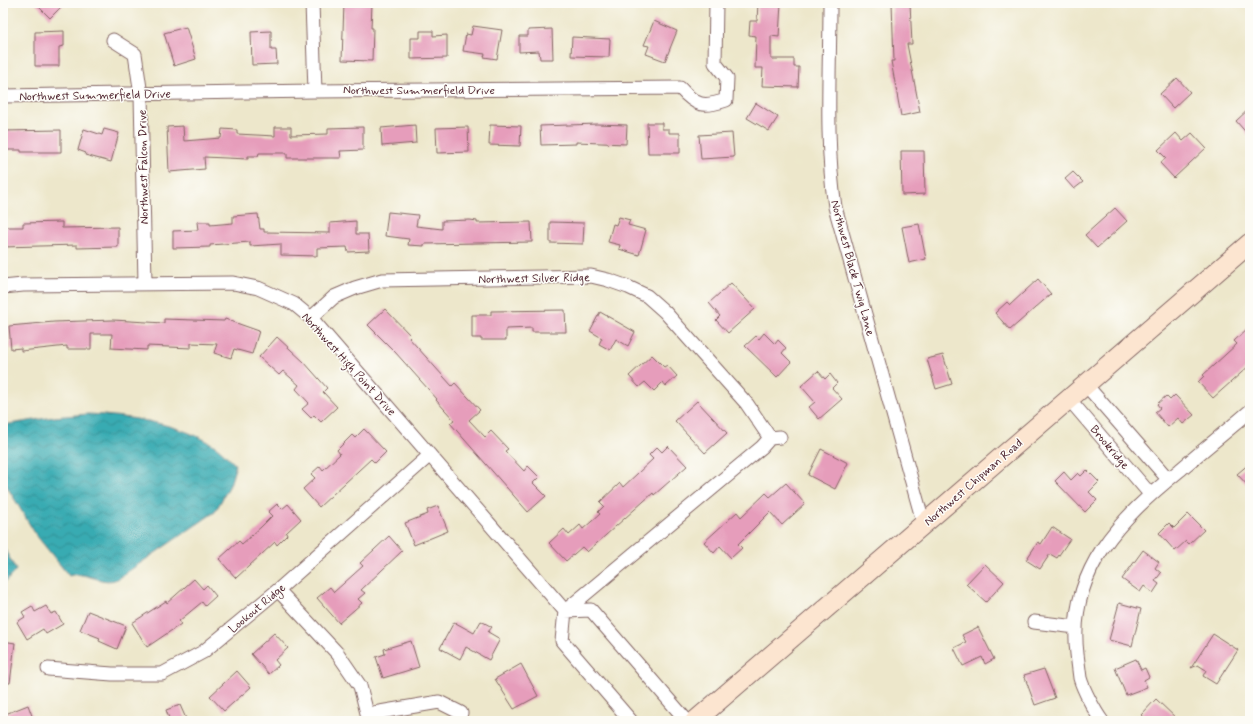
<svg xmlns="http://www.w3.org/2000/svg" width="1253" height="724" font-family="Mynerve,sans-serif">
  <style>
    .water { fill: url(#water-waves); stroke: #41656e }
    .building { fill: #e69dbb }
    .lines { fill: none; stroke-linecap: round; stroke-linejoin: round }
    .street-casing { stroke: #836563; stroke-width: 15 }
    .secondary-casing { stroke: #836563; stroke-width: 21 }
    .street { stroke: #fff; stroke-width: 13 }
    .secondary { stroke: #fce5d0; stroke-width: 19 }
    .labels { text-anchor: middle; stroke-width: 3; stroke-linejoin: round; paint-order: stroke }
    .street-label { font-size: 12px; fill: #4a1f2b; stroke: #fdfcf7 }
  </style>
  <defs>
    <pattern id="water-waves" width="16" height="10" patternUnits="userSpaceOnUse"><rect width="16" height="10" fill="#38abb2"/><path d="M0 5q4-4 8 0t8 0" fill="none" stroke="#318b91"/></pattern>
  </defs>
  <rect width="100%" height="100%" fill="#fdfcf7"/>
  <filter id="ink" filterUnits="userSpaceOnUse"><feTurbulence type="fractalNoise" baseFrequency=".025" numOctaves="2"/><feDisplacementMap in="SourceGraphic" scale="8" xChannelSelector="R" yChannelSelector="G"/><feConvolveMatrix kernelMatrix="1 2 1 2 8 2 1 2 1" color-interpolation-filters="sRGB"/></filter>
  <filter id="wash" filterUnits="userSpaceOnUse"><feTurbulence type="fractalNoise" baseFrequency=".012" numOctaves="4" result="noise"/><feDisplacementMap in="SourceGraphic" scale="16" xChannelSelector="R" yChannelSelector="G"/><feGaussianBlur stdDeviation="0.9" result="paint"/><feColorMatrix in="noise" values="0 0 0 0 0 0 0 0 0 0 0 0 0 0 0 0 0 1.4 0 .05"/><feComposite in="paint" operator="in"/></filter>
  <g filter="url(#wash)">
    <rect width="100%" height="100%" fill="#ede7cb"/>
    <path class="water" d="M88,414C129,416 184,424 218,448C224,453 230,460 236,465L230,485L215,512L117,579C102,586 85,570 69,576L36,535L3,480V425L54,417Z
      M3,546L16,570L3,585Z"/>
    <g id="blocks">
      <path class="building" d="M35,3H65L50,18Z
        M344,3H372L371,28H373L372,61L342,60Z
        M758,3H781L779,37L771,36V59H794V67H799L798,87L762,86L763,68H755L756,36L749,35L750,21H757Z
        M910,3L912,44H907L920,112L901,116L891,61H894L892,4Z
        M654,21L677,31L665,61L646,54L649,46L644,45Z
        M473,26L502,30L497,59L484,57L485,54L463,51L466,34L471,35Z
        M186,27L196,59L174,66L164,33Z
        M552,29L553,59H540L539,51L519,52V36H528V30Z
        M64,31V46L59,47V66H35V32Z
        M271,31V50H276L277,64L252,65L251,32Z
        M420,31H433V36L447,35V58L411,59V38H420Z
        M572,37L610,39L609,57L571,56Z
        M1177,78L1190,92L1173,108L1160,94Z
        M756,103L778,117L769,131L747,118Z
        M1250,108V137L1236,121Z
        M647,123H662V129H669V133H680V153H648Z
        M597,124L627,125L626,144L576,142V144L541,145L540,126Z
        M415,125L416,143L382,146L381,128Z
        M490,125L521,126L520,146L489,145Z
        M183,126L184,141L221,138L222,129L237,130V134L275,136V127H291V135L328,134V128L363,127V150L340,151L341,158H287V153H259L258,156H248V159L204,157L205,169L169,172L167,127Z
        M468,127L469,152L437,153L436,128Z
        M84,129L102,135L104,129L119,133L111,162L85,155L86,153L78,150Z
        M61,130V152H21V150H3V131Z
        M732,133L734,157L701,159L699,135Z
        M1176,133L1183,141L1192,133L1206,148L1174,178L1160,163L1166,158L1158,150Z
        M901,151H924L925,194L902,195Z
        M1073,172L1083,182L1074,189L1065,179Z
        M1115,208L1127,221L1097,248L1085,235Z
        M388,212L418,215L416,226L442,229V221L470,220L477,221V223L531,222L532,242L424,244V246L408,245L409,239L385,236Z
        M258,214L260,229H264V232L330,233V223L356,221V234H368L369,251L348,252L347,247L317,248V256L281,255V244L250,246V242L210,245V247L173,248V231L198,230L197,222H210V225L233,223V216Z
        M619,217L630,220L628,225L646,230L639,255L619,249L620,245L608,242L613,224L616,225Z
        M62,222V228L118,227V247L77,248V245L3,247V227H23V223Z
        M550,222L584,223L583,244L550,243Z
        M919,224L926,259L909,263L902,227Z
        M1038,279L1051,294L1010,330L995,313L1007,302L1010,305Z
        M731,283L755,309L728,333L716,320L720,316L709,303Z
        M385,309L411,336L409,338L452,386L455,383L480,410L469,420L485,437L491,431L508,449L505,451L524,471L528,466L539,477L533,483L546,496L528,512L450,423L454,420L436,400L437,399L395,352L368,325Z
        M565,310L566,332H532V328L506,329V340H481V338H472V315H491V311Z
        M600,312L635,332L628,346L616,339L610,350L599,344L602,338L590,331Z
        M164,319L224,321L225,319L259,331L252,354L234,349L231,358L214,353L217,344L191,343V348L147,346V350L111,348L112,334H91V349H67V346L21,351V348L11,349L9,326L54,322L113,320L164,323Z
        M1250,326V365L1213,398L1198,382L1204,376L1203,375L1237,344L1234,341Z
        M764,333L775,344L778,340L786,348L782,353L791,362L777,377L745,346L756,336L759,339Z
        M277,337L304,362L327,388L323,392L337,407L321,422L314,415L311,418L302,409L309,403L296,389L299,385L283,371L279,375L259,357Z
        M652,355L664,367L667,365L677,376L666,386L663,382L654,391L645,382L639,387L629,376Z
        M943,355L952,384L936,389L927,359Z
        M818,371L825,379L830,374L837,383L832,388L842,399L819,419L809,407L815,402L801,386Z
        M1175,395L1194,415L1183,424L1178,418L1168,427L1155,412L1160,408L1157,404L1166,396L1170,400Z
        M697,401L727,433L705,453L675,421Z
        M364,429L386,452L375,463L371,459L319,507L303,489L315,478L311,474L320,466L323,470L340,454L337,450L352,435L355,438Z
        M668,446L687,466L654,495L653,493L587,552L582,547L566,561L549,543L564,529L569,535L580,525L583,529L600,514L598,512L604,506L600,502L620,483L623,487L653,459L649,455L657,447L662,452Z
        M821,449L848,463L835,489L808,475Z
        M1250,463V488L1237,474Z
        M1087,470L1099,482L1089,492L1097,500L1085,512L1055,481L1064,472L1071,480L1078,473L1081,476Z
        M786,483L805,504L782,525L770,512L738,544L742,548L731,558L720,546L714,553L704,542L737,512L741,517L766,493L770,497Z
        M277,504L282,509L288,504L301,519L286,533L287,535L277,545L275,542L236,578L219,559L239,541L242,544L261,527L272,516L268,512Z
        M438,506L448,531L414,545L405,523L428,514L427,510Z
        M1188,514L1204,530L1189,544L1186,541L1175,551L1159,533L1169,523L1174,528Z
        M1052,527L1070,539L1057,558L1050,554L1040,569L1026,560L1038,542L1041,544Z
        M389,536L402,551L361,590L365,593L358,599L362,603L339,623L317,598L330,587L334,592L363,566L360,563Z
        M1143,550L1159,562L1155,568L1161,573L1155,581L1159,584L1153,593L1144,586L1140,592L1122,579Z
        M985,564L1004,582L986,602L966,584Z
        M194,579L203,589L207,585L216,596L205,606L202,602L179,621L181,624L147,647L132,623L166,601L167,603Z
        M1119,603L1141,609L1132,646L1109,640Z
        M32,606L35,612L46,606L51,614L56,612L63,624L46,634L43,629L27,639L17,622L25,617L22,612Z
        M88,611L126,626L117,649L99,641L100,638L80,630Z
        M481,621L492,627L488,632L500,639L489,660L466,647L460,659L440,648L454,622L474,633Z
        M978,627L994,659L985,664L982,657L963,666L954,648L966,642L962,635Z
        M274,633L288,648L275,660L279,665L269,674L251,654Z
        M1213,634L1238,650L1216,684L1203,676L1206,670L1198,665L1191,668Z
        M3,641L15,643L10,683H3Z
        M411,641L419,667L383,678L376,657L385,654L384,649Z
        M1136,659L1141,670L1145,668L1149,677L1144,680L1147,687L1126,695L1115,668Z
        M521,664L538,696L514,709L495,679Z
        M1044,669L1055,698L1035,705L1024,675Z
        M237,671L251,687L224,711L210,696Z
        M1156,699L1179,721H1147L1141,715Z
        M28,705L34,721H3V715Z
        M180,705L187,721H170L166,710Z"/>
    </g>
  </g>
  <g filter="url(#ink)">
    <use href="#blocks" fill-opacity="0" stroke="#836563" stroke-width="1"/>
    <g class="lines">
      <g class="street-casing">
        <path id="street" d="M312,3L315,91
          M830,3C830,71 825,140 835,207L924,525
          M113,40L135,54L141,95L145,283
          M3,96L315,91L680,88C696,106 703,108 726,100L727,78L715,63L716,3
          M3,287L23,285L233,283L258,288L294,304L311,318L565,611L562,641L631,721
          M311,318L334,297L355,288L382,280L591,276L608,280L628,287L647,296L665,312L747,404L770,438L780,437
          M1086,385L1168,479
          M1069,399L1150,494
          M278,590L338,654L360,686L369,721
          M565,611L762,447L770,438
          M565,611L591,610L687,721
          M1034,622L1076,627
          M48,669L112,674H162L203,652L278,590L430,455
          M368,714L439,702L461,713
          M1102,721C1095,712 1083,689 1080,678C1079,670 1078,662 1077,654C1067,570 1121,518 1180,470C1203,450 1227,431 1250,411"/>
      </g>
      <g class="secondary-casing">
        <path id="secondary" d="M695,721L1250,243"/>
      </g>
      <use href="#street" class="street"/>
      <use href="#secondary" class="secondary"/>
    </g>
  </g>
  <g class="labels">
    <g class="street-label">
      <text x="419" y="94">Northwest Summerfield Drive</text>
      <text transform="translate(95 95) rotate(-1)" y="4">Northwest Summerfield Drive</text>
      <text transform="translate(143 167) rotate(-91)" y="4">Northwest Falcon Drive</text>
      <text transform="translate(853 268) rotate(75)" y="4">Northwest Black Twig Lane</text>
      <text transform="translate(534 278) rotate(-1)" y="4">Northwest Silver Ridge</text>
      <text transform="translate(349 364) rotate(48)" y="4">Northwest High Point Drive</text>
      <text transform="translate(1110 447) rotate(50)" y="4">Brookridge</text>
      <text transform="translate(973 482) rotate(-41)" y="4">Northwest Chipman Road</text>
      <text transform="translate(257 608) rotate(-40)" y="4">Lookout Ridge</text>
    </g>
  </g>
  <rect width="1253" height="724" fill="none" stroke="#fdfcf7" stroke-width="16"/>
</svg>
